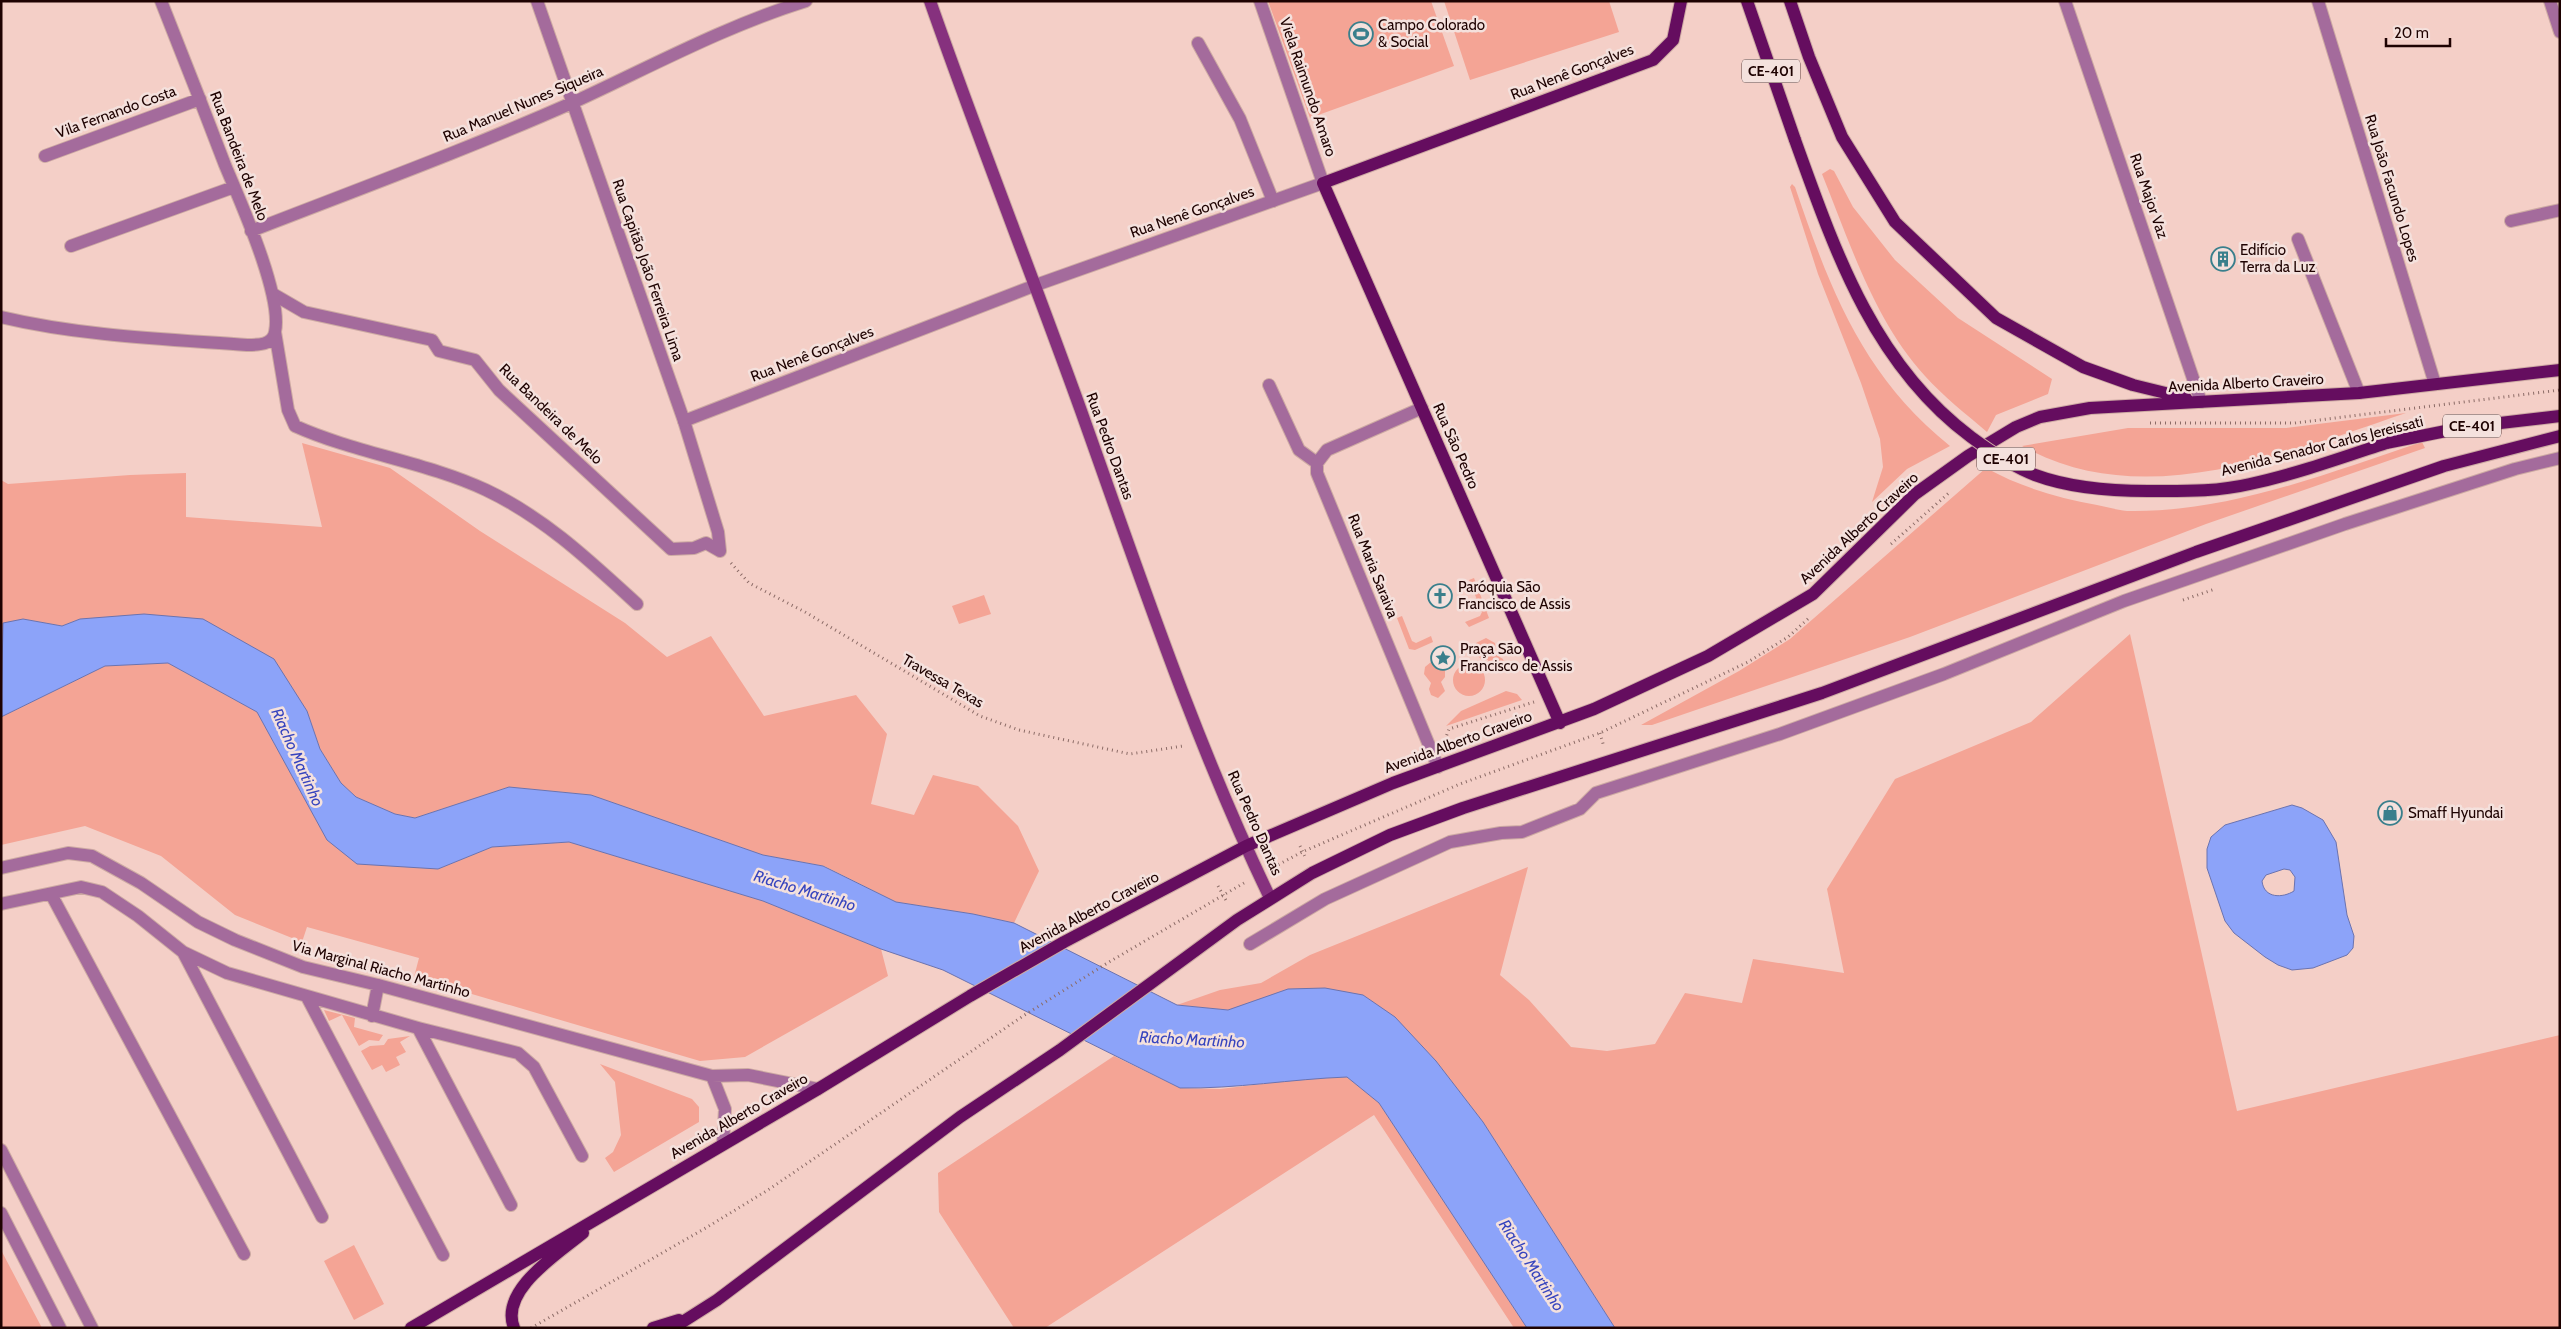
<svg xmlns="http://www.w3.org/2000/svg" width="2561" height="1329" font-family="Cabin,sans-serif">
  <style>
    .green { fill: #f4a495 }
    .water { fill: #8ca3f9; stroke: #6b73af; fill-rule: evenodd }
    .lines { fill: none; stroke-linecap: round; stroke-linejoin: round }
    .lane-casing { stroke: #cdaaa3; stroke-width: 14 }
    .street-casing { stroke: #cdaaa3; stroke-width: 14 }
    .secondary-casing { stroke: #cdaaa3; stroke-width: 14 }
    .primary-casing { stroke: #cdaaa3; stroke-width: 14 }
    .path { stroke: #8b6b66; stroke-width: 3; stroke-dasharray: 1 4; stroke-linecap: butt }
    .lane { stroke: #a46b9c; stroke-width: 12 }
    .street { stroke: #a46b9c; stroke-width: 12 }
    .secondary { stroke: #86317e; stroke-width: 12 }
    .primary { stroke: #650d5f; stroke-width: 12 }
    .primary-bridge-casing { stroke: #cdaaa3; stroke-width: 14; stroke-linecap: butt }
    .primary-bridge { stroke: #650d5f; stroke-width: 12 }
    .labels { text-anchor: middle; stroke-width: 5; stroke-linejoin: round; paint-order: stroke }
    .shield { fill: #f4e1dd; stroke: #5e4543; stroke-width: 1 }
    .shield-label { font-size: 14px; font-weight: bold; fill: #1e0201 }
    .poi-label { font-size: 15px; fill: #1e0201; stroke: #f4e1dd; text-anchor: start }
    .street-label { font-size: 15px; fill: #1e0201; stroke: #f4e1dd }
    .water-label { font-size: 16px; font-style: italic; fill: #3644be; stroke: #f4e1dd }
  </style>
  <rect width="100%" height="100%" fill="#f4cfc7"/>
  <path class="green" d="M1268,1H1431L1454,66L1310,118Z
    M1444,1H1609L1619,32L1470,80Z
    M1830,169L1834,171L1853,207L1895,260L1958,318L2052,379L2048,394L1996,415L1987,432C1966,414 1944,397 1925,376C1874,320 1850,243 1822,174Z
    M1792,184L1795,187C1830,289 1862,375 1950,446L1907,469L1872,502L1883,467L1880,439L1861,383L1818,274L1790,187Z
    M2406,413C2287,453 2142,514 2022,446L2128,428H2286Z
    M2422,442L2425,448L2206,524L1910,637L1652,725H1641L1739,671L1790,639L1986,468C2021,487 2057,498 2097,505C2107,507 2117,510 2127,511C2228,513 2328,473 2422,442Z
    M302,443L390,468L480,531L625,623L667,657L711,636L764,716L856,695L887,734L871,804L914,815L933,775L978,786L1018,826L1039,871L1014,923L973,914L896,902L824,866L763,855L591,795L509,787L415,818L395,814L356,797L341,783L320,749L307,711L80,619L62,626L23,619L1,643V480L8,484L130,475L186,473V517L322,527Z
    M1474,578L1489,618L1469,627L1465,622L1480,616L1482,612L1469,580Z
    M984,595L991,614L959,624L952,606Z
    M1402,616L1412,641L1416,643L1431,636L1433,642L1415,650L1409,649L1397,618Z
    M2130,634L2237,1111L2560,1035V1328H1615L1483,1122L1436,1061L1394,1017L1363,995L1228,1010L1177,1005L1220,990L1261,983L1310,955L1528,867L1500,975L1529,1000L1571,1047L1607,1051L1655,1044L1685,993L1742,1003L1753,959L1844,973L1827,889L1895,779L2031,722Z
    M1486,638L1495,643L1496,655L1503,659L1504,664L1499,670H1492L1488,660L1481,659L1476,654V643Z
    M1431,662H1438L1445,670V677L1441,682L1445,691L1438,698L1431,695L1429,689L1431,683L1424,674L1425,667Z
    M168,663L257,712L327,839L438,869L492,847L569,842L763,901L881,949L888,976L745,1057L700,1061L414,977L419,958L307,927L302,942L235,915L161,856L85,826L1,845V717L105,666Z
    M1453 680a16 16 0 1 1 32 0a16 16 0 1 1-32 0Z
    M1506,691L1517,694L1522,700L1446,726L1461,711Z
    M324,1010L355,1018L354,1027L383,1035L379,1041L369,1040L359,1046L342,1015L329,1021Z
    M410,1036L400,1042L406,1052L396,1057L400,1065L386,1072L382,1065L372,1070L361,1051L370,1046L384,1045L388,1039Z
    M1114,1056L1180,1088L1220,1089L1310,1078L1347,1077L1379,1103L1527,1328H1514L1374,1115L1045,1328H1014L939,1212L938,1173Z
    M600,1064L692,1099L699,1107V1122L614,1172L605,1158L613,1152L621,1135L615,1082Z
    M354,1245L384,1304L354,1320L324,1261Z
    M1,1250L42,1328H1Z"/>
  <path class="water" d="M144,614L203,619L274,659L307,711L320,749L341,783L356,797L395,814L415,818L509,787L591,795L763,855L823,866L896,902L973,914L1014,923L1177,1005L1228,1010L1288,989L1325,988L1363,995L1395,1017L1436,1061L1483,1122L1615,1328H1527L1379,1103L1347,1077C1291,1079 1236,1089 1180,1088L943,970L881,949L763,901L569,842L492,847L438,869L357,864L327,840L257,712L168,663L105,666L1,717L3,623L23,619L62,626L80,619Z
    M2292,805L2302,808L2323,820L2336,842L2347,915L2354,936L2353,948L2347,955L2313,968L2292,970L2278,965L2265,957L2234,933L2225,921L2207,868V849L2211,837L2225,825ZM2284,869L2290,870L2295,877L2294,891C2283,898 2264,899 2262,881L2266,875Z"/>
  <g class="lines">
    <g class="lane-casing">
      <path id="lane" d="M1260,1L1323,183
        M1198,43L1240,119L1273,201
        M2511,221L2560,210
        M2298,239L2359,393
        M273,294L304,312L432,340L439,351L475,360L499,390L671,549L694,548L706,543L720,551
        M1269,385L1299,450L1317,463
        M684,421L718,532L720,551"/>
    </g>
    <g class="street-casing">
      <path id="street" d="M537,1L684,421L1036,285L1323,183
        M2065,1L2201,402
        M2318,1L2435,384
        M2550,1L2560,32
        M45,156L200,99
        M251,231C359,189 468,149 574,102C650,67 725,26 806,1
        M71,246L234,187
        M1,317C81,336 165,339 247,345C258,345 273,345 275,332C283,296 240,201 225,165C204,110 183,56 161,1
        M275,332L288,410L295,426C355,453 426,462 486,490C545,518 590,561 637,604
        M1422,408L1327,450L1317,463V473L1438,767
        M1,868L68,853L92,856L141,883L198,922L235,940L303,967L378,985L712,1076L748,1075L818,1089
        M51,894L244,1254
        M1,904L81,887L102,892L138,916L183,952L227,973L418,1028L518,1053L534,1067L582,1156
        M1250,944L1325,899L1450,842L1501,833L1522,832L1580,809L1596,793L1780,734L1944,674L2124,601L2345,524L2515,469L2560,458
        M183,952L322,1217
        M307,997L443,1255
        M372,1016L378,985
        M418,1028L511,1205
        M712,1076L725,1109L723,1144
        M1,1150L92,1328
        M1,1213L60,1328"/>
    </g>
    <g class="secondary-casing">
      <path id="secondary" d="M930,1C978,138 1031,272 1080,408C1139,573 1194,740 1270,898"/>
    </g>
    <g class="primary-casing">
      <path id="primary" d="M1747,1L1795,140
        M1790,1L1809,57L1842,137L1895,222L1996,318L2083,367L2133,385L2186,398
        M2386,443L2466,427L2560,416
        M1560,723L1323,183L1653,60L1673,40L1681,1
        M411,1328L818,1089L970,996L1064,942L1246,846L1393,783L1594,709L1708,656L1813,594L1915,494L1968,456L2016,427L2040,417L2090,408L2359,393L2560,370
        M514,1328C499,1290 558,1254 583,1233
        M653,1328L679,1320
        M673,1328L717,1300L960,1117L1060,1050L1237,920L1312,873L1390,835L1463,808L1822,693L2196,552L2444,466L2560,436"/>
    </g>
    <path class="path" d="M2150,423H2295L2560,390
      M1891,544L1950,492
      M731,563L749,583L805,612L980,716L1019,730L1130,754L1183,746
      M2183,600L2215,589
      M1600,733L1604,747
      M1445,740L1449,729L1534,702
      M1300,846L1306,859
      M1274,867L1302,852L1460,784L1600,733L1748,662L1788,637L1810,617
      M1218,886L1227,902
      M531,1328L704,1229L768,1190L1023,1016L1109,962L1244,883"/>
    <use href="#lane" class="lane"/>
    <use href="#street" class="street"/>
    <use href="#secondary" class="secondary"/>
    <use href="#primary" class="primary"/>
    <g class="primary-bridge-casing">
      <path id="primary-bridge" d="M1795,140C1835,251 1873,364 1971,437C1990,451 2013,467 2035,475C2070,488 2112,491 2148,491C2183,491 2216,492 2250,484C2296,474 2341,458 2386,443"/>
    </g>
    <use href="#primary-bridge" class="primary-bridge"/>
  </g>
  <defs>
    <g id="stadium-ring" transform="scale(1.25)"><circle r="9.5" fill="#f4e1dd" stroke="#397f8c" stroke-width="1.5"/><path d="M0-5a6.5 5 0 1 0 0 10a6.5 5 0 1 0 0-10ZM-3.5-1.8h7v3.6h-7Z" fill="#397f8c"/></g>
    <g id="building-ring" transform="scale(1.25)"><circle r="9.5" fill="#f4e1dd" stroke="#397f8c" stroke-width="1.5"/><path d="M-4-6H4V6H1V3H-1V6H-4ZM-2.5-4.3h1.7v1.8h-1.7ZM.8-4.3h1.7v1.8H.8ZM-2.5-1h1.7V.8h-1.7ZM.8-1h1.7V.8H.8Z" fill="#397f8c"/></g>
    <g id="church-ring" transform="scale(1.25)"><circle r="9.5" fill="#f4e1dd" stroke="#397f8c" stroke-width="1.5"/><path d="M-1.2-6h2.4v3.5h3.3v2.4h-3.3V6h-2.4V-.1h-3.3v-2.4h3.3Z" fill="#397f8c"/></g>
    <g id="sight-ring" transform="scale(1.25)"><circle r="9.5" fill="#f4e1dd" stroke="#397f8c" stroke-width="1.5"/><path d="M0-6L1.8-2.2L6-1.7L2.9 1.2L3.7 5.4L0 3.3L-3.7 5.4L-2.9 1.2L-6-1.7L-1.8-2.2Z" fill="#397f8c"/></g>
    <g id="shop-ring" transform="scale(1.25)"><circle r="9.5" fill="#f4e1dd" stroke="#397f8c" stroke-width="1.5"/><path d="M-5-2.5h2.3a2.7 3.5 0 0 1 5.4 0H5L5.5 6h-11ZM-1.5-2.5h3a1.5 2.3 0 0 0-3 0Z" fill="#397f8c"/></g>
  </defs>
  <g fill-rule="evenodd">
    <use href="#stadium-ring" x="1361" y="34"/>
    <use href="#building-ring" x="2223" y="259"/>
    <use href="#church-ring" x="1440" y="596"/>
    <use href="#sight-ring" x="1443" y="658"/>
    <use href="#shop-ring" x="2390" y="813"/>
  </g>
  <g class="labels">
    <g class="shield">
      <rect x="1742" y="59.5" width="58" height="23" rx="4"/>
      <rect x="2443" y="414.5" width="58" height="23" rx="4"/>
      <rect x="1977" y="447.5" width="58" height="23" rx="4"/>
    </g>
    <g class="shield-label">
      <text x="1771" y="76">CE-401</text>
      <text x="2472" y="431">CE-401</text>
      <text x="2006" y="464">CE-401</text>
    </g>
    <g class="poi-label">
      <text x="1378" y="30">Campo Colorado<tspan x="1378" dy="17">&amp; Social</tspan></text>
      <text x="2240" y="255">Edifício<tspan x="2240" dy="17">Terra da Luz</tspan></text>
      <text x="1458" y="592">Paróquia São<tspan x="1458" dy="17">Francisco de Assis</tspan></text>
      <text x="1460" y="654">Praça São<tspan x="1460" dy="17">Francisco de Assis</tspan></text>
      <text x="2408" y="818">Smaff Hyundai</text>
    </g>
    <g class="street-label">
      <text transform="translate(1572 72) rotate(-21)" y="5">Rua Nenê Gonçalves</text>
      <text transform="translate(1308 87) rotate(71)" y="5">Viela Raimundo Amaro</text>
      <text transform="translate(523 104) rotate(-23)" y="5">Rua Manuel Nunes Siqueira</text>
      <text transform="translate(116 112) rotate(-20)" y="5">Vila Fernando Costa</text>
      <text transform="translate(239 156) rotate(69)" y="5">Rua Bandeira de Melo</text>
      <text transform="translate(2392 188) rotate(73)" y="5">Rua João Facundo Lopes</text>
      <text transform="translate(2149 196) rotate(71)" y="5">Rua Major Vaz</text>
      <text transform="translate(1192 212) rotate(-19)" y="5">Rua Nenê Gonçalves</text>
      <text transform="translate(648 270) rotate(71)" y="5">Rua Capitão João Ferreira Lima</text>
      <text transform="translate(812 354) rotate(-21)" y="5">Rua Nenê Gonçalves</text>
      <text transform="translate(2246 383) rotate(-3)" y="5">Avenida Alberto Craveiro</text>
      <text transform="translate(551 414) rotate(44)" y="5">Rua Bandeira de Melo</text>
      <text transform="translate(1110 446) rotate(70)" y="5">Rua Pedro Dantas</text>
      <text transform="translate(1456 446) rotate(66)" y="5">Rua São Pedro</text>
      <text transform="translate(2322 446) rotate(-14)" y="5">Avenida Senador Carlos Jereissati</text>
      <text transform="translate(1859 528) rotate(-43)" y="5">Avenida Alberto Craveiro</text>
      <text transform="translate(1373 566) rotate(68)" y="5">Rua Maria Saraiva</text>
      <text transform="translate(943 681) rotate(30)" y="5">Travessa Texas</text>
      <text transform="translate(1458 742) rotate(-20)" y="5">Avenida Alberto Craveiro</text>
      <text transform="translate(1255 823) rotate(66)" y="5">Rua Pedro Dantas</text>
      <text transform="translate(1089 912) rotate(-28)" y="5">Avenida Alberto Craveiro</text>
      <text transform="translate(381 969) rotate(15)" y="5">Via Marginal Riacho Martinho</text>
      <text transform="translate(739 1116) rotate(-30)" y="5">Avenida Alberto Craveiro</text>
    </g>
    <g class="water-label">
      <text transform="translate(298 757) rotate(66)" y="6">Riacho Martinho</text>
      <text transform="translate(805 890) rotate(17)" y="6">Riacho Martinho</text>
      <text transform="translate(1192 1039) rotate(3)" y="6">Riacho Martinho</text>
      <text transform="translate(1532 1265) rotate(57)" y="6">Riacho Martinho</text>
    </g>
  </g>
  <rect width="2561" height="1329" fill="none" stroke="#1e0201" stroke-width="5"/>
  <path d="M2386 38v8h64v-8" fill="none" stroke="#1e0201" stroke-width="2.5"/>
  <text x="2394" y="38" font-size="15" fill="#1e0201" stroke="#f4e1dd" stroke-width="4" paint-order="stroke">20 m</text>
</svg>
